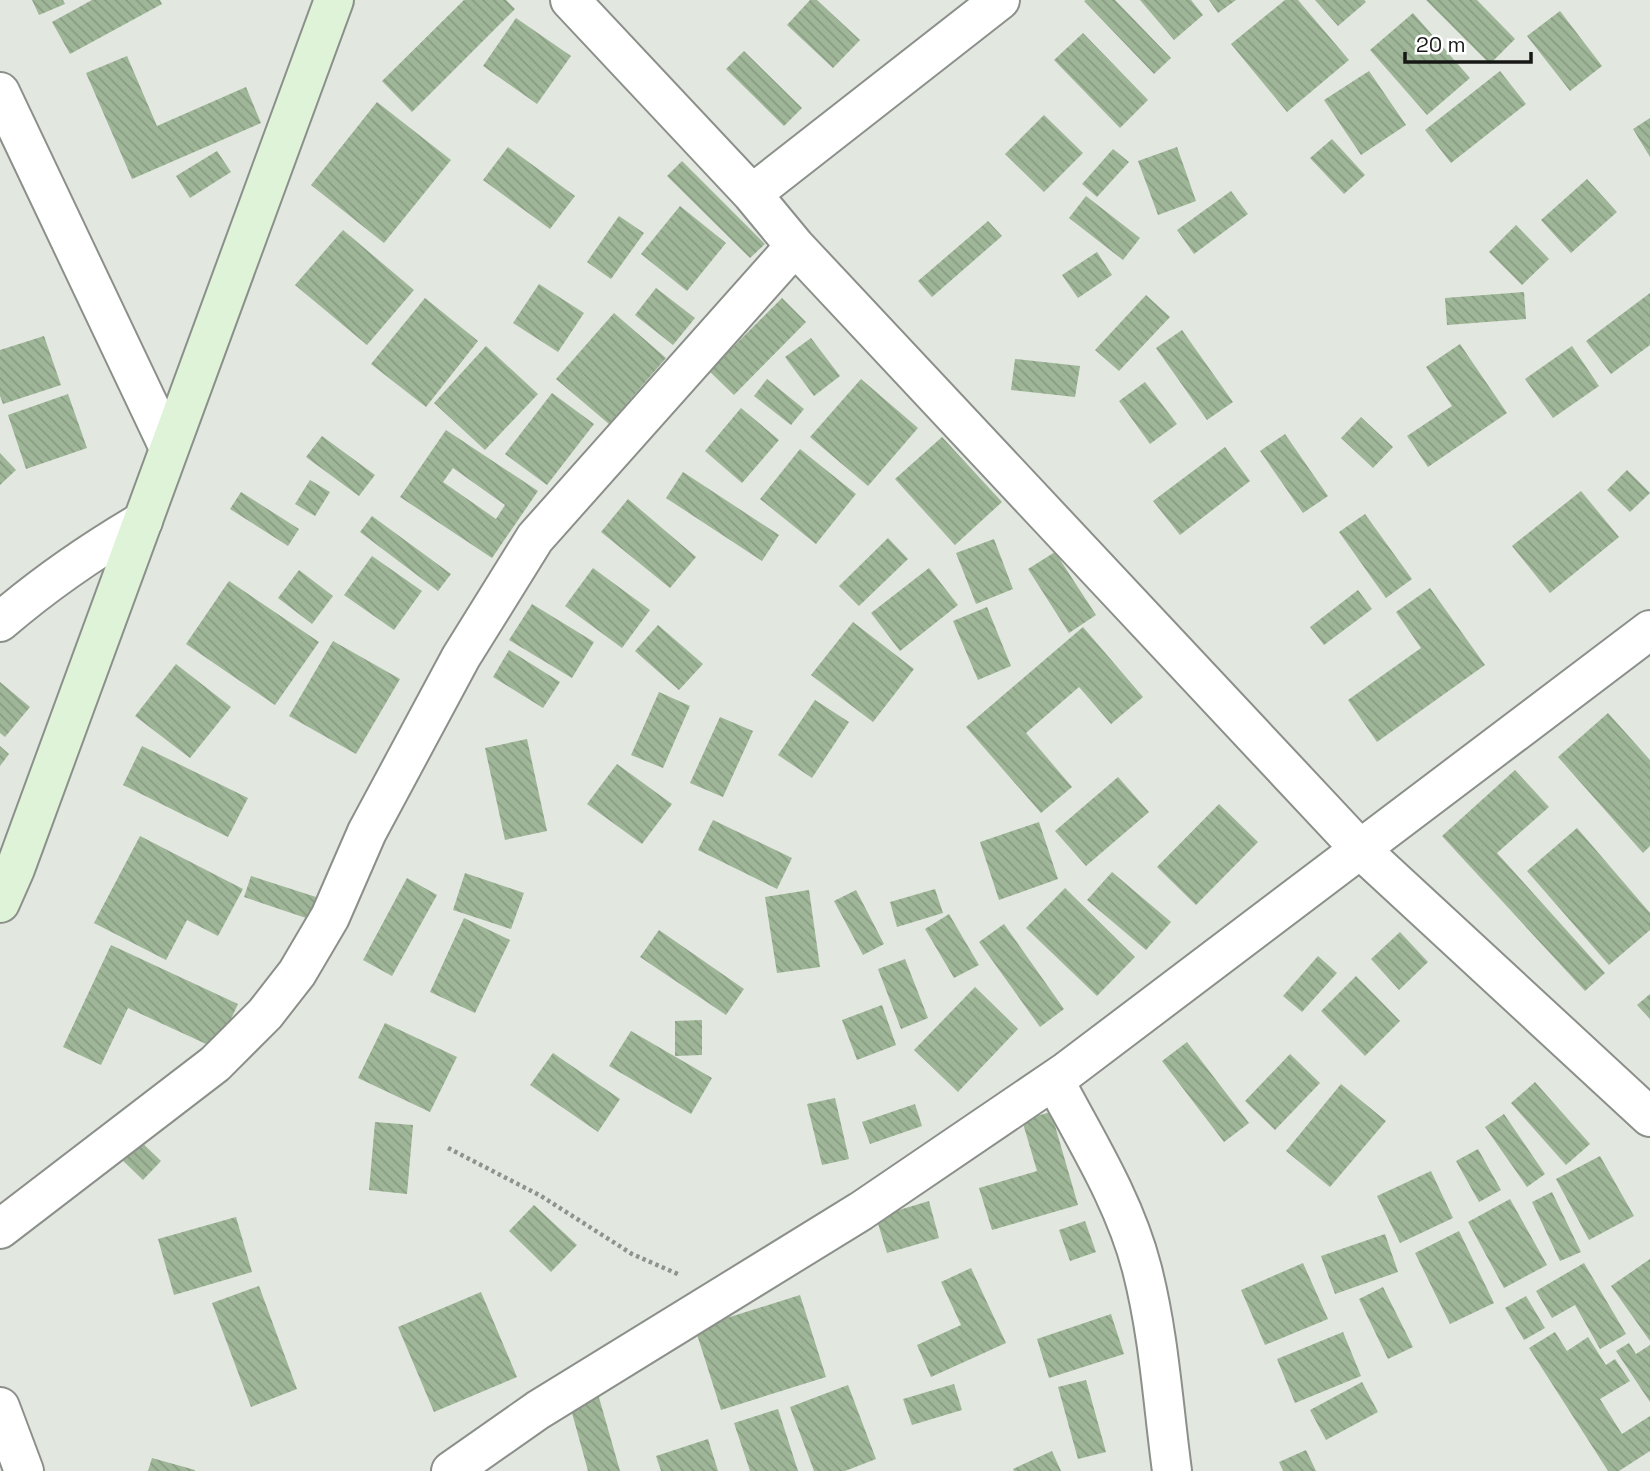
<svg xmlns="http://www.w3.org/2000/svg" width="1650" height="1471" font-family="'Space Grotesk',sans-serif">
  <style>
    .building { fill: url(#building-back-hatch); fill-rule: evenodd }
    .lines { fill: none; stroke-linecap: round; stroke-linejoin: round }
    .minor-casing { stroke: #8b908a; stroke-width: 42 }
    .secondary-casing { stroke: #8b908a; stroke-width: 42 }
    .path { stroke: #8f928d; stroke-width: 4.5; stroke-dasharray: 3.5 3.5; stroke-linecap: butt }
    .minor { stroke: #fff; stroke-width: 38 }
    .secondary { stroke: #def3d8; stroke-width: 38 }
  </style>
  <defs>
    <pattern id="building-back-hatch" width="6" height="6" patternUnits="userSpaceOnUse" patternTransform="scale(1.75)"><rect width="6" height="6" fill="#9fb698"/><path d="M-1 5l2 2M0 0l6 6M5-1l2 2" fill="none" stroke="#889c82"/></pattern>
  </defs>
  <rect width="100%" height="100%" fill="#e2e7e0"/>
  <path class="building" d="M32,0H63L65,4L39,15Z
    M92,0H160L162,4L70,54L52,22Z
    M464,0H506L515,9L412,112L382,81Z
    M810,0H817L860,40L833,68L787,25Z
    M1086,0H1115L1171,58L1154,74L1084,1Z
    M1140,0H1191L1203,15L1174,40Z
    M1209,0H1236L1218,13Z
    M1285,0H1298L1349,60L1287,112L1231,44Z
    M1315,0H1364L1366,2L1338,26Z
    M1426,0H1477L1515,39L1490,64Z
    M1560,11L1602,66L1570,91L1527,36Z
    M1413,13L1470,78L1427,115L1370,50Z
    M516,18L571,56L537,104L483,66Z
    M1083,33L1148,100L1120,128L1054,60Z
    M744,51L802,108L784,126L726,69Z
    M127,56L157,126L246,87L261,123L132,179L86,73Z
    M1369,71L1406,125L1361,155L1324,100Z
    M1500,71L1526,104L1451,163L1425,130Z
    M377,102L451,160L384,243L311,185Z
    M1044,115L1083,153L1044,192L1005,154Z
    M1650,118V157L1633,129Z
    M1332,139L1365,175L1344,194L1310,158Z
    M508,147L575,196L550,229L483,180Z
    M1177,147L1196,201L1158,215L1138,161Z
    M1113,149L1129,162L1097,197L1082,184Z
    M217,151L231,172L190,198L176,176Z
    M682,161L765,244L750,258L667,176Z
    M1587,179L1617,212L1571,253L1541,220Z
    M1231,191L1248,214L1194,254L1177,230Z
    M1086,196L1140,238L1123,260L1069,218Z
    M680,206L726,243L687,291L641,254Z
    M619,216L644,233L611,279L587,262Z
    M988,221L1002,236L932,297L918,281Z
    M1516,225L1549,259L1522,285L1489,252Z
    M343,230L414,290L367,345L295,285Z
    M1097,252L1112,275L1078,298L1062,275Z
    M539,284L584,313L558,352L513,323Z
    M656,288L695,318L673,345L635,315Z
    M1524,292L1526,319L1447,325L1445,298Z
    M1650,293V345L1611,374L1586,341Z
    M1146,295L1170,317L1119,371L1095,350Z
    M425,298L478,341L426,407L371,364Z
    M782,298L806,322L734,395L709,371Z
    M614,313L666,358L609,424L556,379Z
    M1182,330L1233,402L1207,420L1156,348Z
    M44,336L61,385L3,404L0,396V350Z
    M811,338L840,376L814,396L785,357Z
    M1460,344L1507,413L1428,467L1407,436L1452,406L1426,367Z
    M486,346L538,394L485,450L434,403Z
    M1572,346L1599,386L1553,418L1525,379Z
    M1015,359L1080,366L1075,397L1011,390Z
    M767,379L804,409L791,425L754,396Z
    M861,379L918,428L868,486L810,437Z
    M1145,382L1177,424L1150,444L1119,401Z
    M552,393L594,424L547,485L505,454Z
    M68,394L87,448L26,469L8,415Z
    M741,408L779,440L742,483L705,451Z
    M1361,417L1393,447L1373,468L1341,438Z
    M446,430L538,491L492,558L400,497ZM453,468L505,505L496,519L443,482Z
    M1285,434L1328,496L1303,513L1260,451Z
    M322,436L375,475L359,496L306,457Z
    M942,437L1002,502L955,545L895,479Z
    M1225,447L1250,481L1180,535L1153,501Z
    M800,449L856,494L816,544L760,499Z
    M0,453L16,470L0,485Z
    M1627,470L1650,493L1630,512L1607,490Z
    M683,472L779,535L762,561L666,498Z
    M310,480L330,492L315,516L295,504Z
    M1581,491L1619,537L1550,593L1512,546Z
    M241,492L299,529L288,546L230,509Z
    M628,499L696,557L670,588L601,532Z
    M1365,514L1412,579L1386,598L1339,532Z
    M372,516L451,574L438,591L360,532Z
    M888,538L908,559L859,606L839,586Z
    M994,539L1013,589L976,604L956,553Z
    M1055,552L1096,615L1069,633L1028,569Z
    M372,556L422,591L394,630L344,595Z
    M593,568L650,610L622,648L565,606Z
    M929,568L958,605L900,651L871,613Z
    M299,570L333,596L312,624L278,598Z
    M229,581L319,642L275,705L186,644Z
    M1430,588L1485,665L1377,742L1348,700L1421,648L1396,612Z
    M1358,590L1372,609L1324,645L1310,627Z
    M532,604L594,642L572,678L509,640Z
    M987,607L1011,666L978,680L953,621Z
    M853,622L914,669L873,722L811,675Z
    M658,625L703,664L679,690L635,651Z
    M1083,627L1143,697L1111,724L1079,687L1026,733L1072,787L1041,813L966,727Z
    M333,641L400,679L356,754L289,716Z
    M509,650L560,682L543,708L493,677Z
    M176,664L231,707L190,758L135,716Z
    M0,682L30,707L5,737L0,733Z
    M659,692L690,706L663,768L631,755Z
    M815,700L849,722L812,778L778,755Z
    M1608,713L1650,760V846L1643,853L1558,757Z
    M720,717L753,731L723,797L690,783Z
    M527,739L547,831L505,840L485,748Z
    M0,746L9,754L0,766Z
    M142,746L248,798L228,837L123,785Z
    M617,764L672,804L642,844L587,804Z
    M1515,770L1549,807L1497,853L1605,973L1585,991L1442,836Z
    M1118,777L1149,812L1086,866L1055,831Z
    M1219,804L1258,842L1196,905L1157,867Z
    M713,820L792,858L777,889L698,850Z
    M1039,822L1058,879L999,900L980,842Z
    M1577,828L1650,913V930L1609,965L1527,871Z
    M140,836L243,889L218,936L187,920L166,960L94,923Z
    M1112,872L1171,922L1146,950L1087,900Z
    M465,873L524,893L511,929L453,910Z
    M251,876L316,897L309,919L244,897Z
    M407,878L437,895L392,976L363,960Z
    M1065,888L1135,957L1097,996L1026,928Z
    M935,889L943,913L897,927L890,902Z
    M809,890L820,967L777,973L765,897Z
    M856,890L884,944L863,955L834,901Z
    M949,914L979,965L954,978L925,929Z
    M464,918L510,940L475,1013L430,992Z
    M1004,924L1064,1009L1040,1027L979,942Z
    M659,930L744,989L726,1015L640,957Z
    M1400,932L1428,962L1399,990L1371,959Z
    M111,945L238,1004L217,1049L128,1008L101,1065L63,1047Z
    M1318,956L1337,973L1302,1012L1283,996Z
    M905,959L928,1018L901,1029L878,969Z
    M1356,976L1400,1021L1365,1056L1321,1011Z
    M975,987L1018,1029L958,1092L914,1050Z
    M1650,994V1019L1637,1005Z
    M882,1005L896,1045L857,1060L842,1020Z
    M702,1020V1055L675,1056V1021Z
    M385,1023L457,1057L430,1112L358,1078Z
    M631,1031L712,1078L691,1114L609,1066Z
    M1187,1042L1249,1123L1224,1142L1162,1061Z
    M553,1053L620,1099L598,1132L530,1085Z
    M1290,1054L1320,1083L1275,1130L1245,1101Z
    M1535,1082L1590,1144L1566,1165L1511,1103Z
    M1341,1084L1386,1121L1330,1187L1286,1151Z
    M835,1098L849,1159L822,1165L807,1104Z
    M915,1104L922,1126L870,1144L862,1122Z
    M1051,1112L1078,1205L992,1230L979,1188L1037,1171L1022,1120Z
    M1504,1114L1545,1174L1527,1187L1485,1127Z
    M375,1122L413,1125L407,1194L369,1190Z
    M135,1136L161,1161L143,1180L117,1155Z
    M1478,1149L1501,1190L1479,1202L1456,1161Z
    M1600,1156L1634,1216L1589,1240L1556,1179Z
    M1431,1171L1453,1218L1400,1243L1377,1196Z
    M1552,1192L1581,1252L1560,1261L1532,1202Z
    M1510,1199L1547,1265L1504,1288L1468,1222Z
    M929,1201L939,1238L887,1253L876,1217Z
    M534,1205L577,1245L551,1272L509,1231Z
    M236,1217L252,1272L174,1295L158,1239Z
    M1085,1221L1096,1252L1070,1261L1059,1230Z
    M1459,1231L1494,1303L1450,1324L1415,1253Z
    M1385,1234L1398,1272L1335,1294L1321,1256Z
    M1650,1259V1341L1611,1286Z
    M1303,1263L1328,1319L1265,1345L1241,1290Z
    M1584,1263L1626,1334L1600,1349L1575,1305L1552,1318L1536,1291Z
    M971,1268L1006,1343L931,1377L917,1345L961,1325L941,1282Z
    M259,1286L297,1389L251,1407L212,1303Z
    M1383,1287L1413,1347L1388,1359L1359,1299Z
    M481,1292L517,1377L434,1412L398,1327Z
    M800,1295L826,1377L721,1410L695,1328Z
    M1526,1296L1545,1328L1524,1340L1505,1308Z
    M1111,1314L1124,1354L1049,1378L1037,1339Z
    M1343,1332L1361,1376L1295,1403L1277,1359Z
    M1555,1332L1567,1351L1588,1337L1606,1365L1615,1359L1630,1381L1600,1399L1622,1434L1650,1416V1451L1619,1471H1608L1529,1348Z
    M1629,1343L1636,1354L1650,1345V1402L1616,1351Z
    M1086,1380L1106,1452L1078,1459L1058,1387Z
    M1362,1382L1378,1412L1326,1440L1310,1410Z
    M954,1384L962,1410L912,1425L903,1399Z
    M848,1385L876,1459L845,1471H814L790,1407Z
    M598,1394L620,1471H588L569,1402Z
    M778,1409L798,1471H750L734,1423Z
    M708,1439L718,1471H661L656,1456Z
    M1306,1450L1316,1471H1283L1279,1462Z
    M1052,1451L1061,1471H1014L1013,1469Z
    M152,1458L195,1470V1471H148Z"/>
  <g class="lines">
    <g class="minor-casing">
      <path id="minor" d="M570,0L752,194L795,246L1360,849L1650,1117
        M0,92L169,448
        M752,194L1000,0
        M0,622C45,583 92,551 143,521
        M1054,1080C1086,1140 1125,1202 1142,1269C1159,1335 1163,1404 1172,1471
        M0,1229L215,1064L265,1014L297,973L330,917L367,832L461,657L535,538L795,246
        M0,1407L24,1471
        M451,1471L538,1410L861,1211L1067,1071L1650,630"/>
    </g>
    <g class="secondary-casing">
      <path id="secondary" d="M0,903L15,869L334,0"/>
    </g>
    <path class="path" d="M448,1148L541,1196L632,1254L680,1275"/>
    <use href="#minor" class="minor"/>
    <use href="#secondary" class="secondary"/>
  </g>
  <path d="M1405 52v10h126v-10" fill="none" stroke="#161815" stroke-width="3.5"/>
  <text x="1416" y="52" font-size="21" fill="#161815" stroke="#ffffff" stroke-width="5" paint-order="stroke">20 m</text>
</svg>
